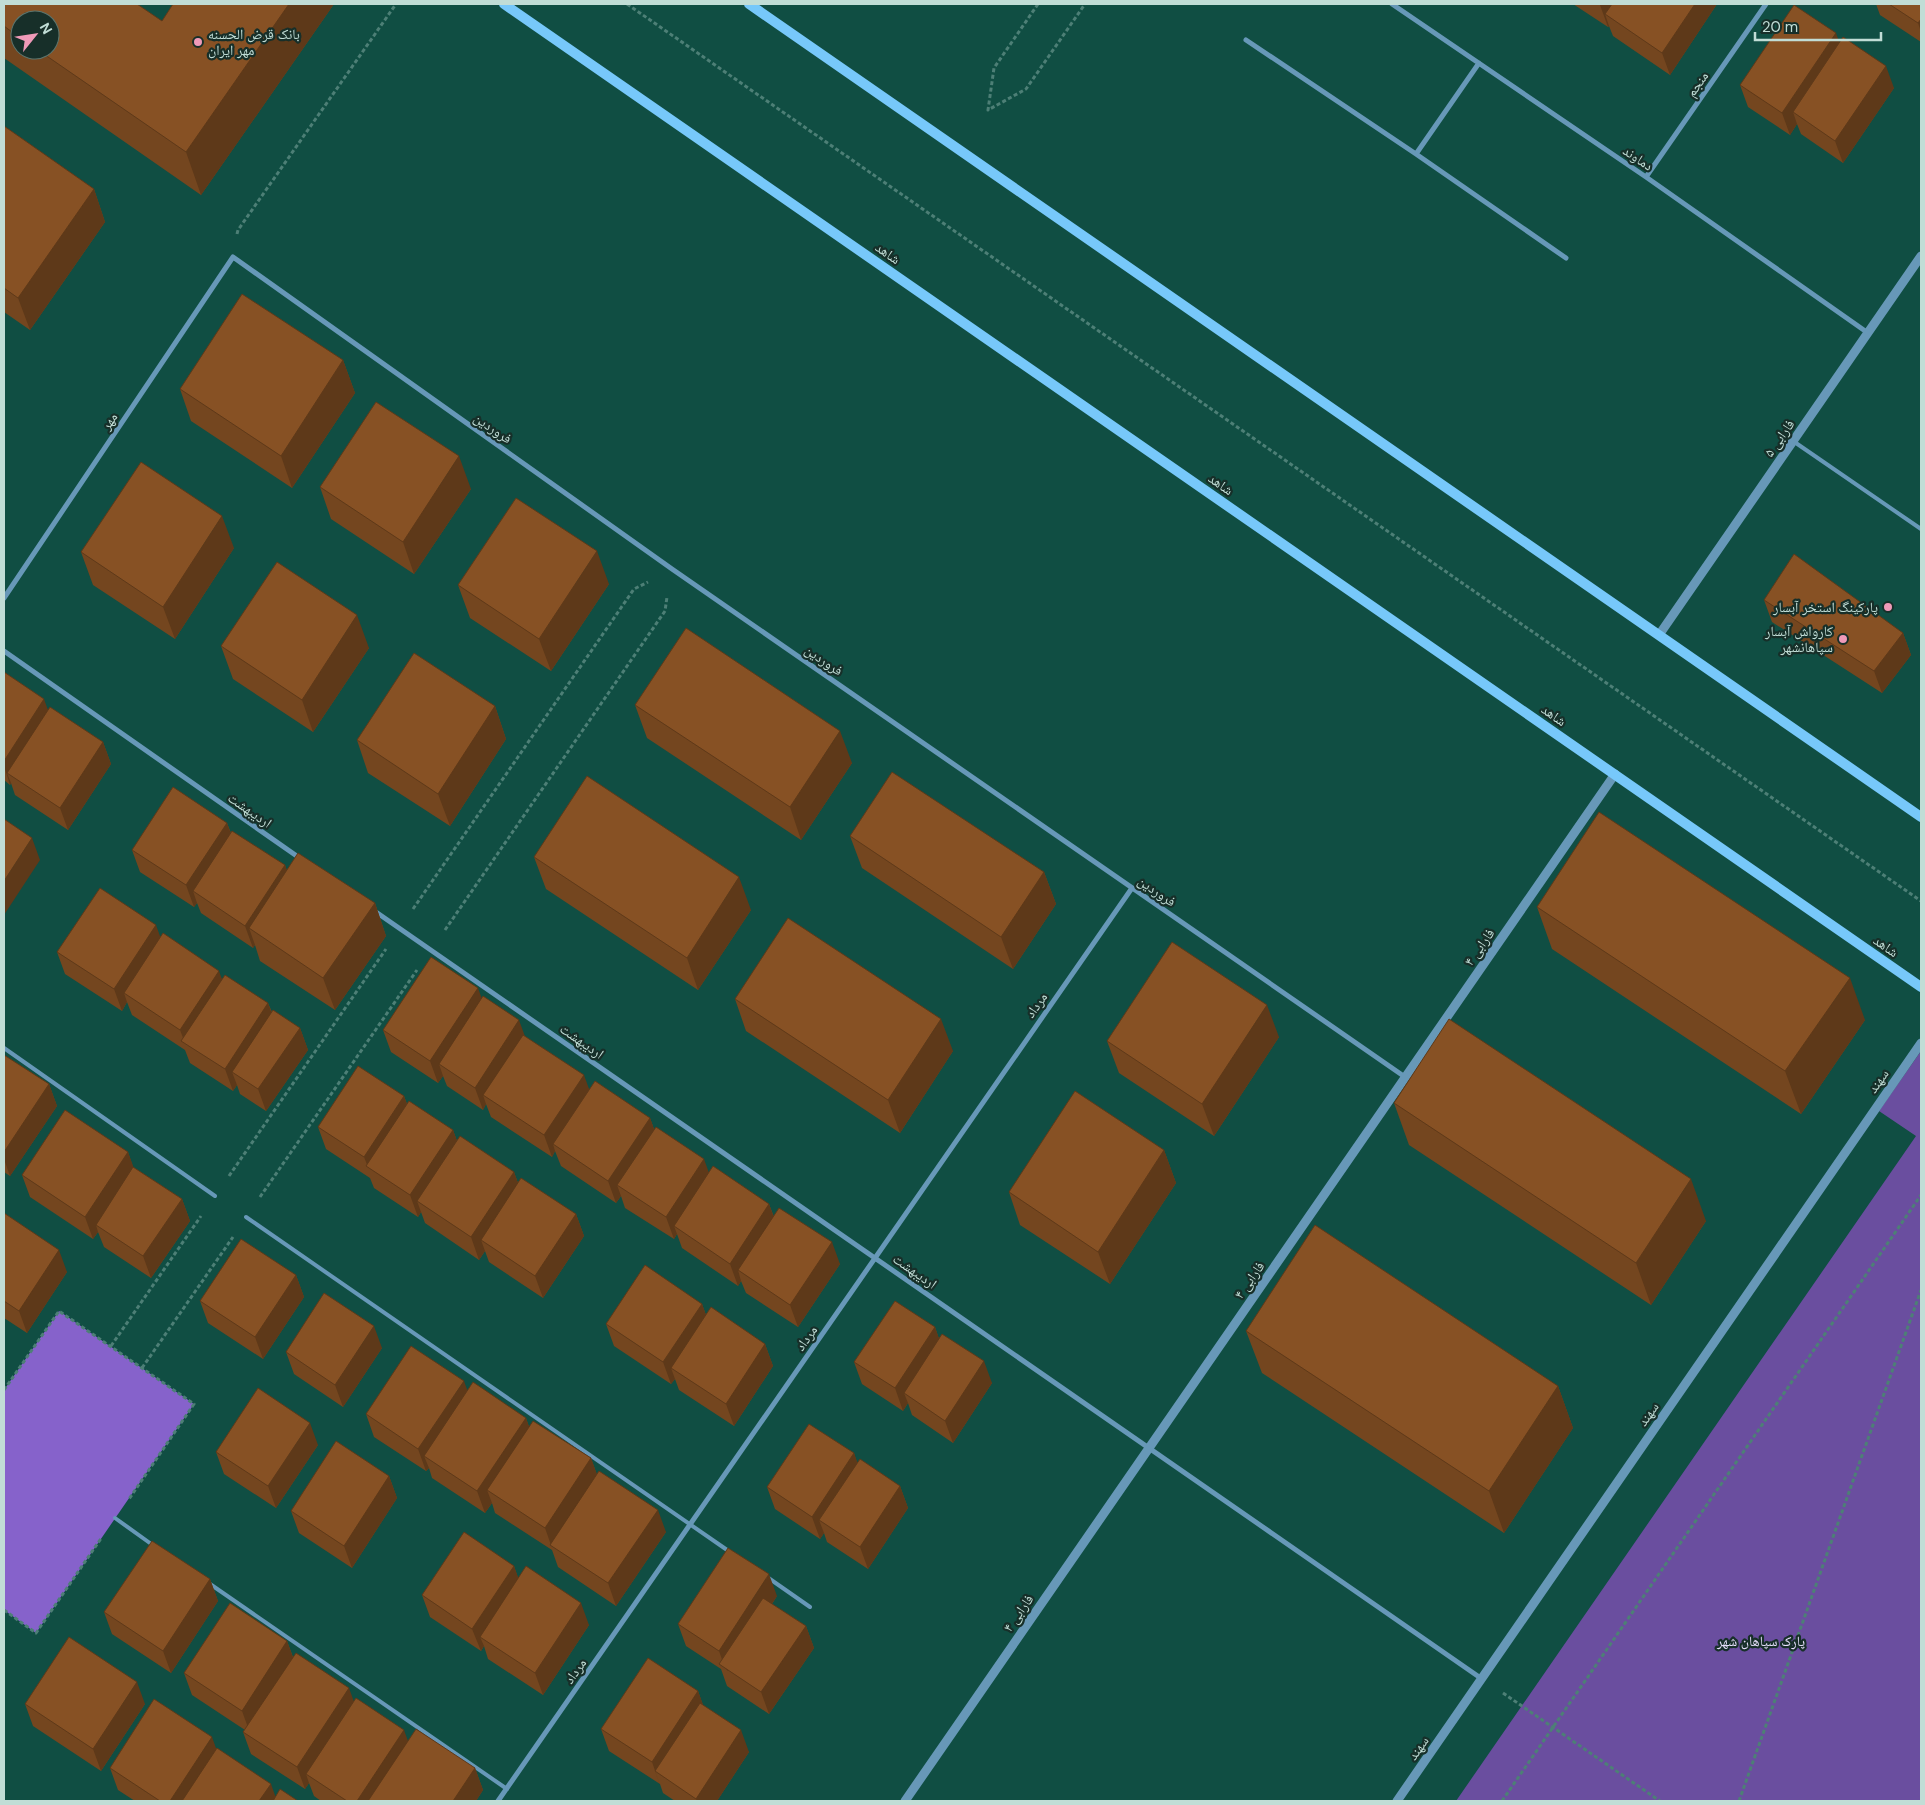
<svg xmlns="http://www.w3.org/2000/svg" width="1925" height="1805" font-family="'DM Sans','Noto Naskh Arabic',sans-serif">
  <style>
    .green { fill: #6a4e9f }
    .forest { fill: #8662cb }
    .lines { fill: none; stroke-linecap: round; stroke-linejoin: round }
    .path { stroke: #4d7f76; stroke-width: 3; stroke-dasharray: 4 2.5; stroke-linecap: butt }
    .service { stroke: #6798b8; stroke-width: 4 }
    .minor { stroke: #6798b8; stroke-width: 5 }
    .tertiary { stroke: #6798b8; stroke-width: 9 }
    .secondary { stroke: #77c8fa; stroke-width: 10 }
    .wall { fill: #74461f; fill-rule: evenodd }
    .shaded-wall { fill: #5e3919 }
    .building { fill: #875124; stroke: #5e3919 }
    .poi-dot { fill: #ef9ab8; stroke: #172f29; stroke-width: 2 }
    .labels { text-anchor: middle; stroke-width: 4.5; stroke-linejoin: round; paint-order: stroke }
    .poi-label { font-size: 14px; fill: #c1ddd6; stroke: #172f29; text-anchor: end }
    .street-label { font-size: 14px; fill: #c1ddd6; stroke: #172f29 }
    .park-label { font-size: 14px; fill: #e5defa; stroke: #172f29 }
  </style>
  <rect width="100%" height="100%" fill="#104e43"/>
  <path class="green" d="M1921,1051V1801H1456L1916,1136L1879,1111Z"/>
  <path class="forest" d="M59,1311L194,1404L36,1633L4,1610V1390Z"/>
  <g class="lines">
    <path class="path" d="M627,4L1921,901
      M1038,4L994,68L988,110L1026,89L1085,4
      M237,234L238,230L396,4
      M413,909L634,589L648,582
      M445,930L665,611L667,597
      M229,1176L386,949
      M260,1197L417,970
      M111,1346L201,1216
      M142,1368L233,1237
      M4,1390L59,1311L194,1404L129,1499
      M4,1610L36,1633L102,1537
      M1503,1693L1660,1801
      M1502,1801L1921,1195
      M1739,1801L1921,1290"/>
    <path class="service" d="M1793,441L1921,529
      M4,1048L215,1196
      M246,1217L730,1552
      M115,1518L154,1546
      M767,1577L810,1607
      M210,1584L507,1789"/>
    <path class="minor" d="M1392,4L1646,177L1868,333
      M1246,40L1416,154
      M1479,63L1416,154L1566,258
      M1646,177L1766,4
      M4,598L233,257L672,569L1405,1077
      M4,651L301,859
      M373,910L1482,1679
      M498,1801L1132,888"/>
    <path class="tertiary" d="M1659,635L1921,256
      M905,1801L1615,774
      M1397,1801L1921,1043"/>
    <path class="secondary" d="M504,4L1921,987
      M749,4L1921,817"/>
  </g>
  <path class="wall" d="M4,4L162,21L173,4H334L201,195L4,58ZM20,20L50,50H20Z
    M1573,4H1717L1670,75L1613,36L1609,26L1608,27Z
    M1876,4H1921V42L1880,15Z
    M1839,43L1894,88L1843,163L1801,134L1797,124L1790,135L1748,107L1740,85Z
    M4,126L94,189L105,222L30,330L4,312Z
    M343,360L355,393L292,488L191,421L180,389Z
    M320,487L471,489L414,574L331,519Z
    M234,548L175,639L93,585L81,552Z
    M609,584L551,671L470,618L458,585Z
    M1764,600L1903,633L1911,655L1882,693L1772,622Z
    M221,646L369,648L313,732L233,679Z
    M4,672L48,710L103,742L111,764L68,830L15,795L11,783L10,785L4,780Z
    M635,705L852,763L801,840L647,738Z
    M495,706L506,739L450,826L368,773L357,740Z
    M227,823L231,833L285,865L287,871L375,903L386,936L335,1010L260,961L255,945L253,948L201,913L197,903L194,907L140,872L132,850Z
    M850,836L1044,872L1056,904L1013,969L862,868Z
    M534,857L751,910L698,990L546,889Z
    M1537,907L1865,1020L1801,1114L1552,949Z
    M160,937L222,979L268,1003L272,1012L300,1028L308,1050L266,1111L240,1094L237,1085L233,1091L190,1063L185,1050L132,1015L127,1002L122,1011L65,974L57,952Z
    M482,998L524,1035L589,1089L650,1118L654,1129L709,1173L769,1204L774,1217L840,1264L798,1327L746,1293L741,1281L738,1286L682,1248L677,1234L674,1239L625,1208L621,1196L616,1203L561,1166L555,1151L552,1157L491,1117L486,1104L483,1110L447,1086L443,1076L438,1083L391,1052L383,1030Z
    M735,999L953,1051L900,1133L746,1031Z
    M1279,1037L1214,1136L1119,1073L1107,1041Z
    M4,1055L49,1084L57,1106L10,1176L4,1172Z
    M404,1096L407,1104L453,1130L457,1141L514,1172L518,1183L576,1214L584,1236L543,1298L489,1262L485,1251L479,1260L425,1223L421,1212L418,1217L374,1188L370,1178L326,1149L318,1127Z
    M1394,1103L1706,1221L1651,1305L1409,1145Z
    M1164,1150L1176,1183L1110,1284L1020,1225L1009,1192Z
    M128,1152L133,1167L182,1199L190,1221L151,1278L104,1247L98,1232L93,1239L30,1197L22,1175Z
    M4,1213L67,1272L27,1333L4,1318Z
    M296,1275L304,1297L263,1359L208,1323L200,1301Z
    M702,1304L706,1315L765,1344L773,1366L734,1426L679,1390L675,1379L671,1384L614,1346L606,1324Z
    M935,1327L939,1339L992,1383L953,1443L912,1415L908,1403L903,1411L862,1384L854,1362Z
    M1246,1331L1558,1386L1573,1428L1504,1533L1262,1373Z
    M382,1348L343,1407L294,1374L286,1352Z
    M467,1390L526,1418L529,1427L591,1458L597,1475L666,1532L616,1606L558,1567L552,1550L495,1513L492,1503L485,1513L432,1478L429,1468L426,1471L374,1437L366,1414Z
    M318,1445L276,1508L224,1474L216,1452Z
    M854,1453L857,1463L900,1486L908,1508L868,1569L827,1542L824,1533L820,1539L775,1509L767,1487Z
    M389,1476L397,1498L352,1568L299,1533L291,1511Z
    M514,1566L518,1578L589,1625L543,1695L488,1659L484,1646L481,1651L430,1617L422,1595Z
    M210,1579L218,1601L171,1673L112,1634L104,1612Z
    M777,1596L772,1604L806,1626L814,1648L769,1714L727,1686L721,1669L686,1646L678,1624Z
    M287,1641L293,1657L408,1741L475,1768L483,1790L476,1801H321L314,1796L309,1783L305,1789L251,1754L243,1732L245,1730L192,1695L184,1673Z
    M698,1691L703,1705L749,1752L717,1801H675L663,1793L660,1784L609,1751L601,1729Z
    M25,1704H145L101,1771L33,1726Z
    M216,1748L275,1797L298,1801H135L118,1790L110,1768Z"/>
  <path class="shaded-wall" d="M289,4H334L201,195L186,152Z
    M1601,4H1624L1605,14L1609,26L1608,27L1600,5Z
    M1695,4H1717L1670,75L1662,53Z
    M1921,19V32L1918,23Z
    M1836,33L1844,55L1793,112L1797,124L1790,135L1782,113Z
    M1886,66L1894,88L1843,163L1835,141Z
    M94,189L105,222L30,330L18,298Z
    M343,360L355,393L292,488L281,456Z
    M459,456L471,489L414,574L403,542Z
    M222,516L234,548L175,639L163,607Z
    M597,551L609,584L551,671L539,639Z
    M357,615L369,648L313,732L302,700Z
    M1903,633L1911,655L1882,693L1874,671Z
    M44,699L52,721L7,773L11,783L10,785L4,766V761Z
    M495,706L506,739L450,826L438,794Z
    M840,731L852,763L801,840L790,807Z
    M103,742L111,764L68,830L60,808Z
    M227,823L235,845L193,891L197,903L194,907L186,885Z
    M32,838L40,860L4,915V881Z
    M285,865L293,887L249,928L255,945L253,948L245,926Z
    M1044,872L1056,904L1013,969L1001,937Z
    M739,877L751,910L698,990L687,958Z
    M375,903L386,936L335,1010L323,978Z
    M156,925L164,947L124,993L127,1002L122,1011L114,989Z
    M219,971L227,993L185,1043L180,1030Z
    M1850,978L1865,1020L1801,1114L1785,1071Z
    M478,988L486,1010L439,1064L443,1076L438,1083L430,1061Z
    M268,1003L276,1025L232,1072L237,1085L233,1091L225,1069Z
    M1267,1005L1279,1037L1214,1136L1202,1104Z
    M941,1019L953,1051L900,1133L888,1100Z
    M519,1020L527,1042L483,1095L486,1104L483,1110L475,1088Z
    M300,1028L308,1050L266,1111L258,1089Z
    M584,1075L592,1097L553,1144L555,1151L552,1157L544,1135Z
    M49,1084L57,1106L10,1176L4,1159V1152Z
    M404,1096L412,1118L368,1167L364,1157Z
    M650,1118L658,1140L617,1185L621,1196L616,1203L608,1181Z
    M453,1130L461,1152L417,1201L421,1212L418,1217L410,1195Z
    M1164,1150L1176,1183L1110,1284L1098,1252Z
    M128,1152L136,1174L96,1225L98,1232L93,1239L85,1217Z
    M704,1159L712,1181L674,1226L677,1234L674,1239L666,1217Z
    M514,1172L522,1194L481,1240L485,1251L479,1260L471,1237Z
    M1691,1179L1706,1221L1651,1305L1636,1263Z
    M182,1199L190,1221L151,1278L143,1256Z
    M769,1204L777,1226L738,1270L741,1281L738,1286L730,1264Z
    M576,1214L584,1236L543,1298L535,1276Z
    M832,1242L840,1264L798,1327L790,1305Z
    M59,1250L67,1272L27,1333L19,1311Z
    M296,1275L304,1297L263,1359L255,1337Z
    M702,1304L710,1326L671,1368L675,1379L671,1384L663,1362Z
    M374,1326L382,1348L343,1407L335,1385Z
    M935,1327L943,1350L904,1393L908,1403L903,1411L895,1388Z
    M765,1344L773,1366L734,1426L726,1404Z
    M984,1361L992,1383L953,1443L945,1421Z
    M464,1381L472,1403L424,1456L429,1468L426,1471L418,1449Z
    M1558,1386L1573,1428L1504,1533L1489,1491Z
    M526,1418L534,1440L487,1490L492,1503L485,1513L477,1491Z
    M310,1423L318,1445L276,1508L268,1486Z
    M854,1453L862,1475L819,1520L824,1533L820,1539L812,1517Z
    M591,1458L599,1480L551,1545L545,1528Z
    M389,1476L397,1498L352,1568L344,1546Z
    M900,1486L908,1508L868,1569L860,1547Z
    M658,1510L666,1532L616,1606L608,1583Z
    M514,1566L522,1588L480,1637L484,1646L481,1651L472,1629Z
    M769,1574L777,1596L728,1671L725,1668L719,1651Z
    M210,1579L218,1601L171,1673L163,1651Z
    M581,1603L589,1625L543,1695L535,1673Z
    M806,1626L814,1648L769,1714L761,1692Z
    M287,1641L295,1663L250,1733L242,1711Z
    M137,1682L145,1704L101,1771L93,1749Z
    M349,1688L357,1710L306,1774L309,1783L305,1789L297,1767Z
    M698,1691L706,1713L655,1771L660,1785L652,1762Z
    M404,1730L412,1752L380,1801H357Z
    M741,1730L749,1752L717,1801H697L696,1799Z
    M212,1737L220,1759L193,1801H170Z
    M475,1768L483,1790L476,1801H453Z
    M271,1784L277,1801H259Z"/>
  <path class="building" d="M4,4H137L162,21L173,4H289L186,152L38,50H50V20H20V38L4,26Z
    M1612,4H1695L1662,53L1605,14Z
    M1889,4H1921V19L1918,23Z
    M1794,5L1836,33L1782,113L1740,85Z
    M1843,37L1886,66L1835,141L1793,112Z
    M4,126L94,189L18,298L4,288Z
    M242,294L343,360L281,456L180,389Z
    M376,402L459,456L403,542L320,487Z
    M141,462L222,516L163,607L81,552Z
    M516,498L597,551L539,639L458,585Z
    M1794,554L1903,633L1874,671L1764,600Z
    M277,562L357,615L302,700L221,646Z
    M686,628L840,731L790,807L635,705Z
    M414,653L495,706L438,794L357,740Z
    M4,672L44,699L4,761Z
    M50,707L103,742L60,808L7,773Z
    M892,772L1044,872L1001,937L850,836Z
    M587,776L739,877L687,958L534,857Z
    M173,787L227,823L186,885L132,850Z
    M1599,812L1850,978L1785,1071L1537,907Z
    M4,819L32,838L4,881Z
    M232,831L285,865L245,926L193,891Z
    M298,853L375,903L323,978L249,928Z
    M100,888L156,925L114,989L57,952Z
    M788,918L941,1019L888,1100L735,999Z
    M163,933L219,971L180,1030L124,993Z
    M1172,942L1267,1005L1202,1104L1107,1041Z
    M431,957L478,988L430,1061L383,1030Z
    M225,975L268,1003L225,1069L181,1041Z
    M483,996L519,1020L475,1088L439,1064Z
    M273,1010L300,1028L258,1089L232,1072Z
    M1449,1019L1691,1179L1636,1263L1394,1103Z
    M523,1035L584,1075L544,1135L483,1095Z
    M4,1055L49,1084L4,1152Z
    M358,1066L404,1096L364,1157L318,1127Z
    M595,1081L650,1118L608,1181L553,1144Z
    M1075,1091L1164,1150L1098,1252L1009,1192Z
    M409,1101L453,1130L410,1195L366,1166Z
    M65,1110L128,1152L85,1217L22,1175Z
    M656,1127L704,1159L666,1217L617,1185Z
    M460,1136L514,1172L471,1237L417,1201Z
    M713,1166L769,1204L730,1264L674,1226Z
    M133,1167L182,1199L143,1256L96,1225Z
    M521,1178L576,1214L535,1276L481,1240Z
    M779,1208L832,1242L790,1305L738,1270Z
    M4,1213L59,1250L19,1311L4,1301Z
    M1315,1225L1558,1386L1489,1491L1246,1331Z
    M241,1239L296,1275L255,1337L200,1301Z
    M645,1265L702,1304L663,1362L606,1324Z
    M324,1293L374,1326L335,1385L286,1352Z
    M895,1301L935,1327L895,1388L854,1362Z
    M711,1307L765,1344L726,1404L671,1368Z
    M942,1334L984,1361L945,1421L904,1393Z
    M411,1346L464,1381L418,1449L366,1414Z
    M473,1382L526,1418L477,1491L424,1456Z
    M258,1388L310,1423L268,1486L216,1452Z
    M533,1421L591,1458L545,1528L487,1490Z
    M809,1424L854,1453L812,1517L767,1487Z
    M336,1441L389,1476L344,1546L291,1511Z
    M860,1459L900,1486L860,1547L819,1520Z
    M599,1471L658,1510L608,1583L550,1545Z
    M464,1532L514,1566L472,1629L422,1595Z
    M152,1541L210,1579L163,1651L104,1612Z
    M728,1548L769,1574L719,1651L678,1624Z
    M526,1566L581,1603L535,1673L480,1637Z
    M763,1598L806,1626L761,1692L719,1664Z
    M230,1603L287,1641L242,1711L184,1673Z
    M69,1637L137,1682L93,1749L25,1704Z
    M296,1653L349,1688L297,1767L243,1732Z
    M648,1658L698,1691L652,1762L601,1729Z
    M356,1698L404,1730L357,1801H347L306,1774Z
    M154,1699L212,1737L170,1801H160L110,1768Z
    M700,1703L741,1730L696,1799L655,1771Z
    M416,1729L475,1768L453,1801H368Z
    M217,1748L271,1784L259,1801H182Z
    M280,1789L298,1801H273Z"/>
  <g class="poi-dot">
    <circle cx="198" cy="42" r="5"/>
    <circle cx="1888" cy="607" r="5"/>
    <circle cx="1843" cy="639" r="5"/>
  </g>
  <g class="labels">
    <g class="poi-label">
      <text x="208" y="39" text-anchor="start">بانک قرض الحسنه<tspan x="208" dy="16">مهر ایران</tspan></text>
      <text x="1878" y="612">پارکینگ استخر آبسار</text>
      <text x="1833" y="636">کارواش آبسار<tspan x="1833" dy="16">سپاهانشهر</tspan></text>
    </g>
    <g class="street-label">
      <text transform="translate(1697 84) rotate(-55)" y="5">منجم</text>
      <text transform="translate(1638 158) rotate(34)" y="5">دماوند</text>
      <text transform="translate(888 253) rotate(35)" y="5">شاهد</text>
      <text transform="translate(109 421) rotate(-56)" y="5">مهر</text>
      <text transform="translate(493 428) rotate(35)" y="5">فروردین</text>
      <text transform="translate(1779 438) rotate(-55)" y="5">فارابی ۵</text>
      <text transform="translate(1221 484) rotate(35)" y="5">شاهد</text>
      <text transform="translate(824 660) rotate(35)" y="5">فروردین</text>
      <text transform="translate(1554 715) rotate(35)" y="5">شاهد</text>
      <text transform="translate(250 810) rotate(35)" y="5">اردیبهشت</text>
      <text transform="translate(1157 891) rotate(35)" y="5">فروردین</text>
      <text transform="translate(1886 946) rotate(35)" y="5">شاهد</text>
      <text transform="translate(1479 947) rotate(-55)" y="5">فارابی ۴</text>
      <text transform="translate(1036 1005) rotate(-55)" y="5">مرداد</text>
      <text transform="translate(582 1041) rotate(35)" y="5">اردیبهشت</text>
      <text transform="translate(1878 1081) rotate(-55)" y="5">سهند</text>
      <text transform="translate(915 1271) rotate(35)" y="5">اردیبهشت</text>
      <text transform="translate(1249 1280) rotate(-55)" y="5">فارابی ۴</text>
      <text transform="translate(806 1338) rotate(-55)" y="5">مرداد</text>
      <text transform="translate(1648 1414) rotate(-55)" y="5">سهند</text>
      <text transform="translate(1018 1613) rotate(-55)" y="5">فارابی ۴</text>
      <text transform="translate(575 1671) rotate(-55)" y="5">مرداد</text>
      <text transform="translate(1418 1748) rotate(-55)" y="5">سهند</text>
    </g>
    <g class="park-label">
      <text x="1761" y="1646">پارک سپاهان شهر</text>
    </g>
  </g>
  <rect width="1925" height="1805" fill="none" stroke="#c1ddd6" stroke-width="10"/>
  <g transform="translate(35 35) rotate(60)"><circle r="24" fill="#172f29" stroke="#5b756e"/>
  <path d="M0-4L9 19L0 12L-9 19Z" fill="#ef9ab8"/>
  <text y="-8" font-size="14" font-weight="bold" text-anchor="middle" fill="#c1ddd6">N</text>
  </g>
  <path d="M1755 32v8h126v-8" fill="none" stroke="#c1ddd6" stroke-width="2.5"/>
  <text x="1762" y="32" font-size="15" fill="#c1ddd6" stroke="#172f29" stroke-width="4" paint-order="stroke">20 m</text>
</svg>
